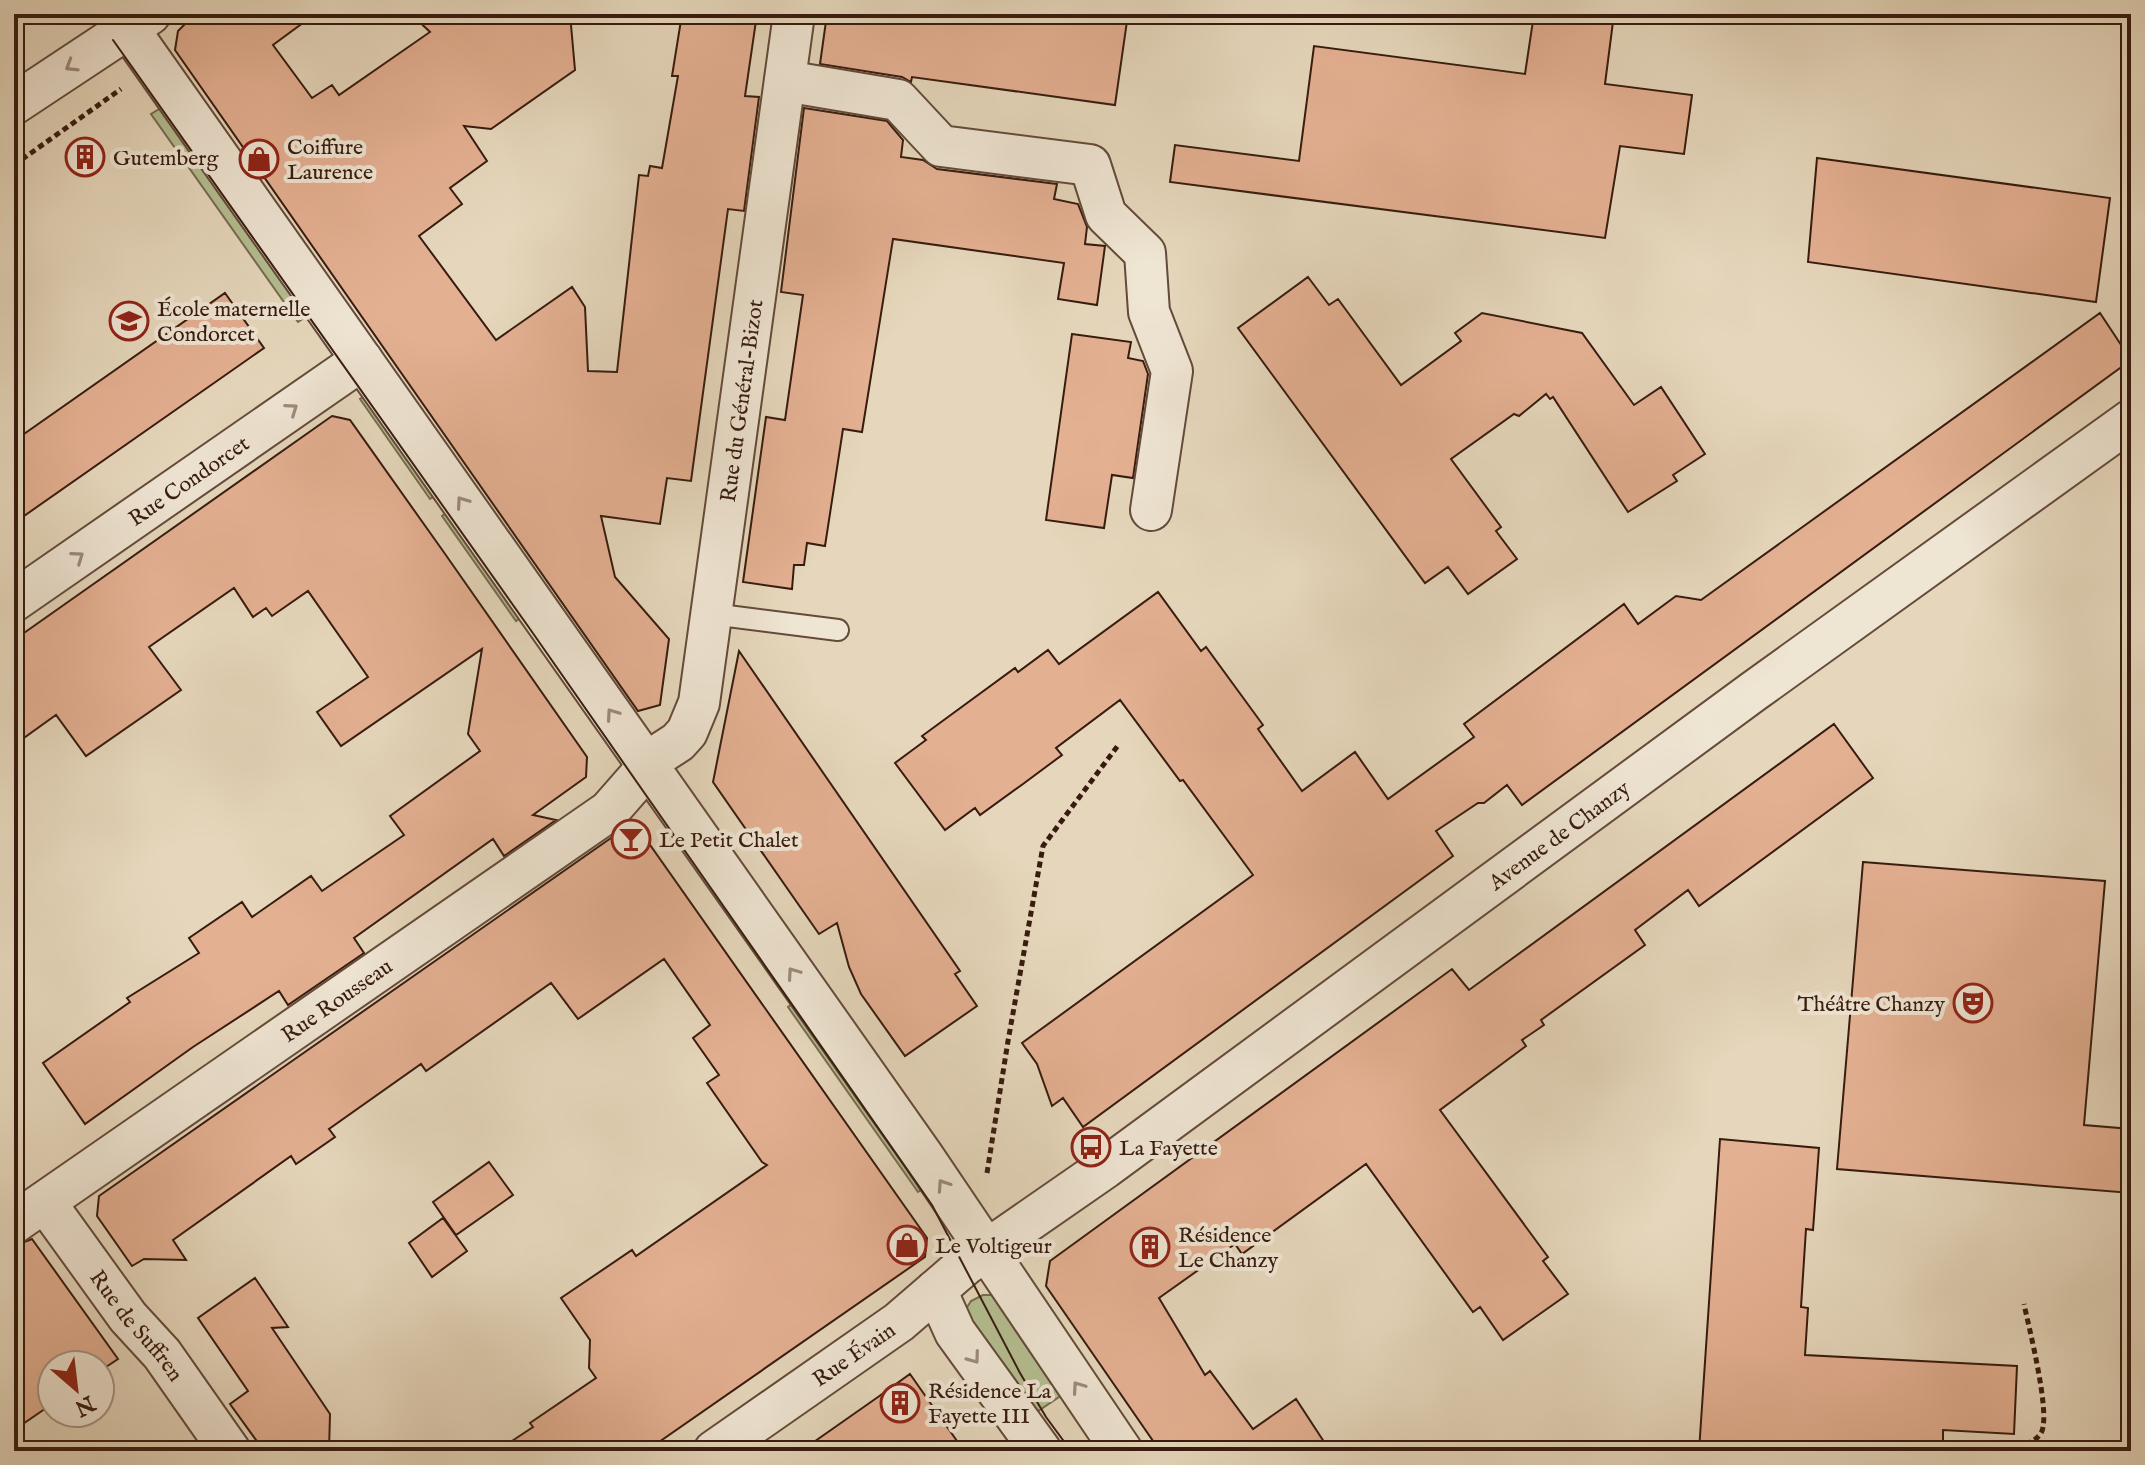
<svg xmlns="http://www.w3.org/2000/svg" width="2145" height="1465" font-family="'IM FELL English',serif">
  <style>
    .green { fill: #b4be91; stroke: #766c50; stroke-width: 2 }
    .building { fill: #e4b092; stroke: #371b0f; stroke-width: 2 }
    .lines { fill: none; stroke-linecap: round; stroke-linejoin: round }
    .lane-casing { stroke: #634a3a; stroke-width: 24 }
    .street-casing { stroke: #634a3a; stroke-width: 44 }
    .path { stroke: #371b0f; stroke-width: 5; stroke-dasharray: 6 4; stroke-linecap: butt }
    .lane { stroke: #efe5d3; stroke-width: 20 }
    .street { stroke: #efe5d3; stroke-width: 40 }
    .tram { stroke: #371b0f; stroke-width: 2 }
    .oneway { stroke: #9c8a7b }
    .labels { text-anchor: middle; stroke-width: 8; stroke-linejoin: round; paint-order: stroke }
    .poi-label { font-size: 22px; fill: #371b0f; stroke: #efe5d3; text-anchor: start }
    .street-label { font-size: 22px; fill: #371b0f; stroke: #efe5d3 }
  </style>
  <rect width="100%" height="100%" fill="#e6d7bc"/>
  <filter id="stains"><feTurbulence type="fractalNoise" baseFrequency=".0025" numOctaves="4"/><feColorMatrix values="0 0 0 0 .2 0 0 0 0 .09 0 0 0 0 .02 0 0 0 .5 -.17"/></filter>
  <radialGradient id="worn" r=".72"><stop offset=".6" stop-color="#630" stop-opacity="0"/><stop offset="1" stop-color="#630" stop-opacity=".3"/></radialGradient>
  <path class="green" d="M169,103L315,311L298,322L151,114Z
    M371,391L442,491L430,499L360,399Z
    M454,507L527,613L516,621L442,516Z
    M799,999L929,1185L918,1192L788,1007Z
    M983,1295H993L1068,1391L1029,1417L970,1331L966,1309L971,1301Z"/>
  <path class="building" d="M195,14H315L273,45L312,98L332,85L339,95L430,32L411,14H570L575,70L491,129L464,126L487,161L450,188L462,204L419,236L496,340L572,287L585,307L588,371L617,372L639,175L648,176L650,166L662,168L678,76H672L682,14H757L745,96L759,97L744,211L728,209L691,481L667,478L660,524L601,516L615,577L669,639L660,705L638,711L175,50L178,31Z
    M827,14H1128L1115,105L912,77L911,82L902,77L820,64Z
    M1534,14H1614L1605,84L1692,95L1684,154L1620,146L1605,238L1170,182L1175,145L1299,161L1314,46L1525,74Z
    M804,108L887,121L903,140L901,157L923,160L937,169L1057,184L1054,199L1078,204L1087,227L1085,244L1105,246L1097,305L1058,299L1064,263L893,239L862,432L843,429L825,546L807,543L804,565H794L792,589L743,582L766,417L785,420L803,295L781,292Z
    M1817,158L2110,198L2096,302L1808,262Z
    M1308,277L1329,305L1338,299L1401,385L1461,341L1455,333L1482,313L1582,333L1634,405L1661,387L1705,454L1673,475L1677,481L1628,512L1553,397L1550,399L1546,394L1519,416L1514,414L1451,459L1501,527L1496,531L1517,559L1468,594L1448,567L1425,583L1238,328Z
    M225,293L264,348L14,523V441Z
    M2100,313L2131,360L1522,805L1507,785L1484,803H1478L1436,831L1453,856L1083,1127L1063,1098L1052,1106L1037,1064L1022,1043L1253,875L1183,780L1180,781L1120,700L1056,748L1062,755L1023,784L980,815L975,808L945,830L895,763L926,740L922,736L1015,668L1018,672L1048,650L1059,664L1158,592L1201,651L1206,647L1263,725L1258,729L1302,791L1355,752L1388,799L1474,737L1464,724L1624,604L1638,624L1676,596L1701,600Z
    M1072,334L1131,342L1128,358L1143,361L1148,374L1133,478L1112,475L1104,528L1046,520Z
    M332,416L350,420L443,551L587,757L586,777L533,815L556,820L504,856L493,839L354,938L364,953L288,1005L279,991L193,1047L85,1124L43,1063L130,1002L127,998L199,953L189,938L242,902L252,917L311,876L322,891L404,835L390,816L480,751L468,734L482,649L341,746L317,712L368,677L308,591L272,616L266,608L253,617L234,588L149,647L181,690L86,756L56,715L14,745V640Z
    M739,651L960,971L955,974L977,1006L905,1056L861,994L849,967L837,923L819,934L713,782Z
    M1834,724L1873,778L1699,906L1688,890L1635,930L1645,945L1541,1020L1544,1025L1522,1040L1526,1046L1440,1110L1548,1257L1543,1261L1568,1294L1503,1340L1480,1307L1473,1312L1366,1164L1242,1254L1235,1244L1159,1298L1205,1375L1210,1371L1253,1429L1296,1399L1330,1451H1160L1046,1286L1050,1261L1452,969L1469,990Z
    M621,831L643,835L927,1238L925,1257L646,1451H497L533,1427L530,1423L596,1378L589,1368L590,1340L561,1298L632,1250L636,1256L767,1165L762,1162L707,1083L719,1075L693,1038L710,1025L664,959L578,1019L551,983L426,1071L421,1064L329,1129L335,1137L296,1164L291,1156L173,1240L186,1260L144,1259L132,1266L97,1216L99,1196Z
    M1863,862L2105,881L2084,1125L2131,1129V1193L1837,1169Z
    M1720,1139L1819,1148L1813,1230L1806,1229L1801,1307L1808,1308L1805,1355L2017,1366L2014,1434L1943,1430V1451H1699Z
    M489,1162L513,1195L456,1235L433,1202Z
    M443,1218L467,1251L432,1277L409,1243Z
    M32,1239L118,1359L100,1371V1365H52V1404L14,1430V1246Z
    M255,1278L288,1327L272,1328L330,1414L329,1451H264L230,1404L248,1391L198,1318Z
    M910,1374L964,1451H801L878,1397Z"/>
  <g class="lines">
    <g class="lane-casing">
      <path id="lane" d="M712,614L838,630"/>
    </g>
    <g class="street-casing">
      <g id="street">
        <path d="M118,14L923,1156L1122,1451"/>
        <path d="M785,81L898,100L941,146L1090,165L1106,215L1145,253L1149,312L1172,371L1151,510"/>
        <path d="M14,104L150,14"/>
        <path id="s1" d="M14,601L362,360"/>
        <path id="s2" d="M45,1202L128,1317L162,1354L230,1451"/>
        <path id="s3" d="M14,1223L609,811L658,755L678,742L687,732L699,703L794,14"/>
        <path d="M936,1290L955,1332L1041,1451"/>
        <path id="s4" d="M714,1451L899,1322L965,1265L1105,1168L1754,691L2131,420"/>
      </g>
    </g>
    <path class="path" d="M14,165L121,89
      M987,1173L1008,1041L1043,846L1119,744
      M2016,1448C2025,1444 2038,1441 2042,1431C2050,1410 2029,1328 2024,1304"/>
    <use href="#lane" class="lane"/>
    <use href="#street" class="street"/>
    <path class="tram" d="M113,40L530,629L932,1205L1020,1373L1046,1417L1071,1451"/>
  </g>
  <defs><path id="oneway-chevron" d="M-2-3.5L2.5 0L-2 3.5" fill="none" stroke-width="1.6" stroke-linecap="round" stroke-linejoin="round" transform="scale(2)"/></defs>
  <g class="oneway">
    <use href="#oneway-chevron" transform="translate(71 66) rotate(148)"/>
    <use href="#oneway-chevron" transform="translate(292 409) rotate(-35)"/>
    <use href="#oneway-chevron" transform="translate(462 502) rotate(-125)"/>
    <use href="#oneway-chevron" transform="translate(78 557) rotate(-35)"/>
    <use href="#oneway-chevron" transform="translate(612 714) rotate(-125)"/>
    <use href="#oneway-chevron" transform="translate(793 973) rotate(-125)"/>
    <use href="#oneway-chevron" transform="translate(943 1185) rotate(-124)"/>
    <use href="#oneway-chevron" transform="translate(974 1358) rotate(54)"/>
    <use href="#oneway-chevron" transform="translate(1078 1387) rotate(-125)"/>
  </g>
  <defs>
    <g id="building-ring" transform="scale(2)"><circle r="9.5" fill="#efe5d3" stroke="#8f2418" stroke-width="1.5"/><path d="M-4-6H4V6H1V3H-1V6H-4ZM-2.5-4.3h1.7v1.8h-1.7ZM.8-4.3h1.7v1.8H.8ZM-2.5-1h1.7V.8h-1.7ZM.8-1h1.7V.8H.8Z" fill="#8f2418"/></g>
    <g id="shop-ring" transform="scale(2)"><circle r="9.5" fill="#efe5d3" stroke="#8f2418" stroke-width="1.5"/><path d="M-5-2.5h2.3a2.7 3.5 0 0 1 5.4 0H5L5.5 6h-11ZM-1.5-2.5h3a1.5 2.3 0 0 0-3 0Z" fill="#8f2418"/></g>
    <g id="school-ring" transform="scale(2)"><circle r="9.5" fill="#efe5d3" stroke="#8f2418" stroke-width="1.5"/><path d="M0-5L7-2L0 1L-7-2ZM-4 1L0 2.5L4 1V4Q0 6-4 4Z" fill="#8f2418"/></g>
    <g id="bar-ring" transform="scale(2)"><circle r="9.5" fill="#efe5d3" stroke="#8f2418" stroke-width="1.5"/><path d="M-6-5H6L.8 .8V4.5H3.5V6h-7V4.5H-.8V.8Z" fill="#8f2418"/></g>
    <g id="theatre-ring" transform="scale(2)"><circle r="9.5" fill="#efe5d3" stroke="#8f2418" stroke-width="1.5"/><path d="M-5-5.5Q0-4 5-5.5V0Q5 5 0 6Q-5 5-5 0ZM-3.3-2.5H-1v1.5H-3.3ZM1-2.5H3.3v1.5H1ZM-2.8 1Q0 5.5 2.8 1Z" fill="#8f2418"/></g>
    <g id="bus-ring" transform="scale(2)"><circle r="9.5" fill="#efe5d3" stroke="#8f2418" stroke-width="1.5"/><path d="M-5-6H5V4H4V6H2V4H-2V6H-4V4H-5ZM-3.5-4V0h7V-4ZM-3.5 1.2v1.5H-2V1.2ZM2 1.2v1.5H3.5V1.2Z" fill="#8f2418"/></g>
  </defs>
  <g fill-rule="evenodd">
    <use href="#building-ring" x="85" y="157"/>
    <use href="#shop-ring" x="259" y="159"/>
    <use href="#school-ring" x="129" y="321"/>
    <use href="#bar-ring" x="631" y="839"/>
    <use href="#theatre-ring" x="1973" y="1003"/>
    <use href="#bus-ring" x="1091" y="1147"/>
    <use href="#shop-ring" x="907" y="1245"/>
    <use href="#building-ring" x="1150" y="1247"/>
    <use href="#building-ring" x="900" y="1403"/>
  </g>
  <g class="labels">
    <g class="poi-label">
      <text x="287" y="154">Coiffure<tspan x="287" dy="25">Laurence</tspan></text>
      <text x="113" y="165">Gutemberg</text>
      <text x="157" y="316">École maternelle<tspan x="157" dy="25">Condorcet</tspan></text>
      <text x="659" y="847">Le Petit Chalet</text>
      <text x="1945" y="1011" text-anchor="end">Théâtre Chanzy</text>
      <text x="1119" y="1155">La Fayette</text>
      <text x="1178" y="1242">Résidence<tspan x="1178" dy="25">Le Chanzy</tspan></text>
      <text x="935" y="1253">Le Voltigeur</text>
      <text x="928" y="1398">Résidence La<tspan x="928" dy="25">Fayette III</tspan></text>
    </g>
    <g class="street-label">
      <text dy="8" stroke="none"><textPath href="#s3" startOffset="1172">Rue du Général-Bizot</textPath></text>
      <text dy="8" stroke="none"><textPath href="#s1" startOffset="212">Rue Condorcet</textPath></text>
      <text dy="8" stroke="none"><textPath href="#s4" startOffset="1046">Avenue de Chanzy</textPath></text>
      <text dy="8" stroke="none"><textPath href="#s3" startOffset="392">Rue Rousseau</textPath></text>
      <text dy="8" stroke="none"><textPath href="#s2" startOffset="154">Rue de Suffren</textPath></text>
      <text dy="8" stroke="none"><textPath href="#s4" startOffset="170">Rue Évain</textPath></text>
    </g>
  </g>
  <rect width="2145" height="1465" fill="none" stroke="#e6d7bc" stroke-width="48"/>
  <rect x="16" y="16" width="2113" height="1433" fill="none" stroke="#371b0f" stroke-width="4"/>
  <rect x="24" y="24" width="2097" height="1417" fill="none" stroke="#371b0f" stroke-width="2"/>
  <g transform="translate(76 1389) rotate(152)"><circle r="38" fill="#efe5d3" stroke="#a59485" stroke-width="2"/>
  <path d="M0-6L14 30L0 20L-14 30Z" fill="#8f2418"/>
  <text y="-12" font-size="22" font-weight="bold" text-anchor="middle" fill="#371b0f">N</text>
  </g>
  <rect width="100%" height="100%" filter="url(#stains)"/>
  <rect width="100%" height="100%" fill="url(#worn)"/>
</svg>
